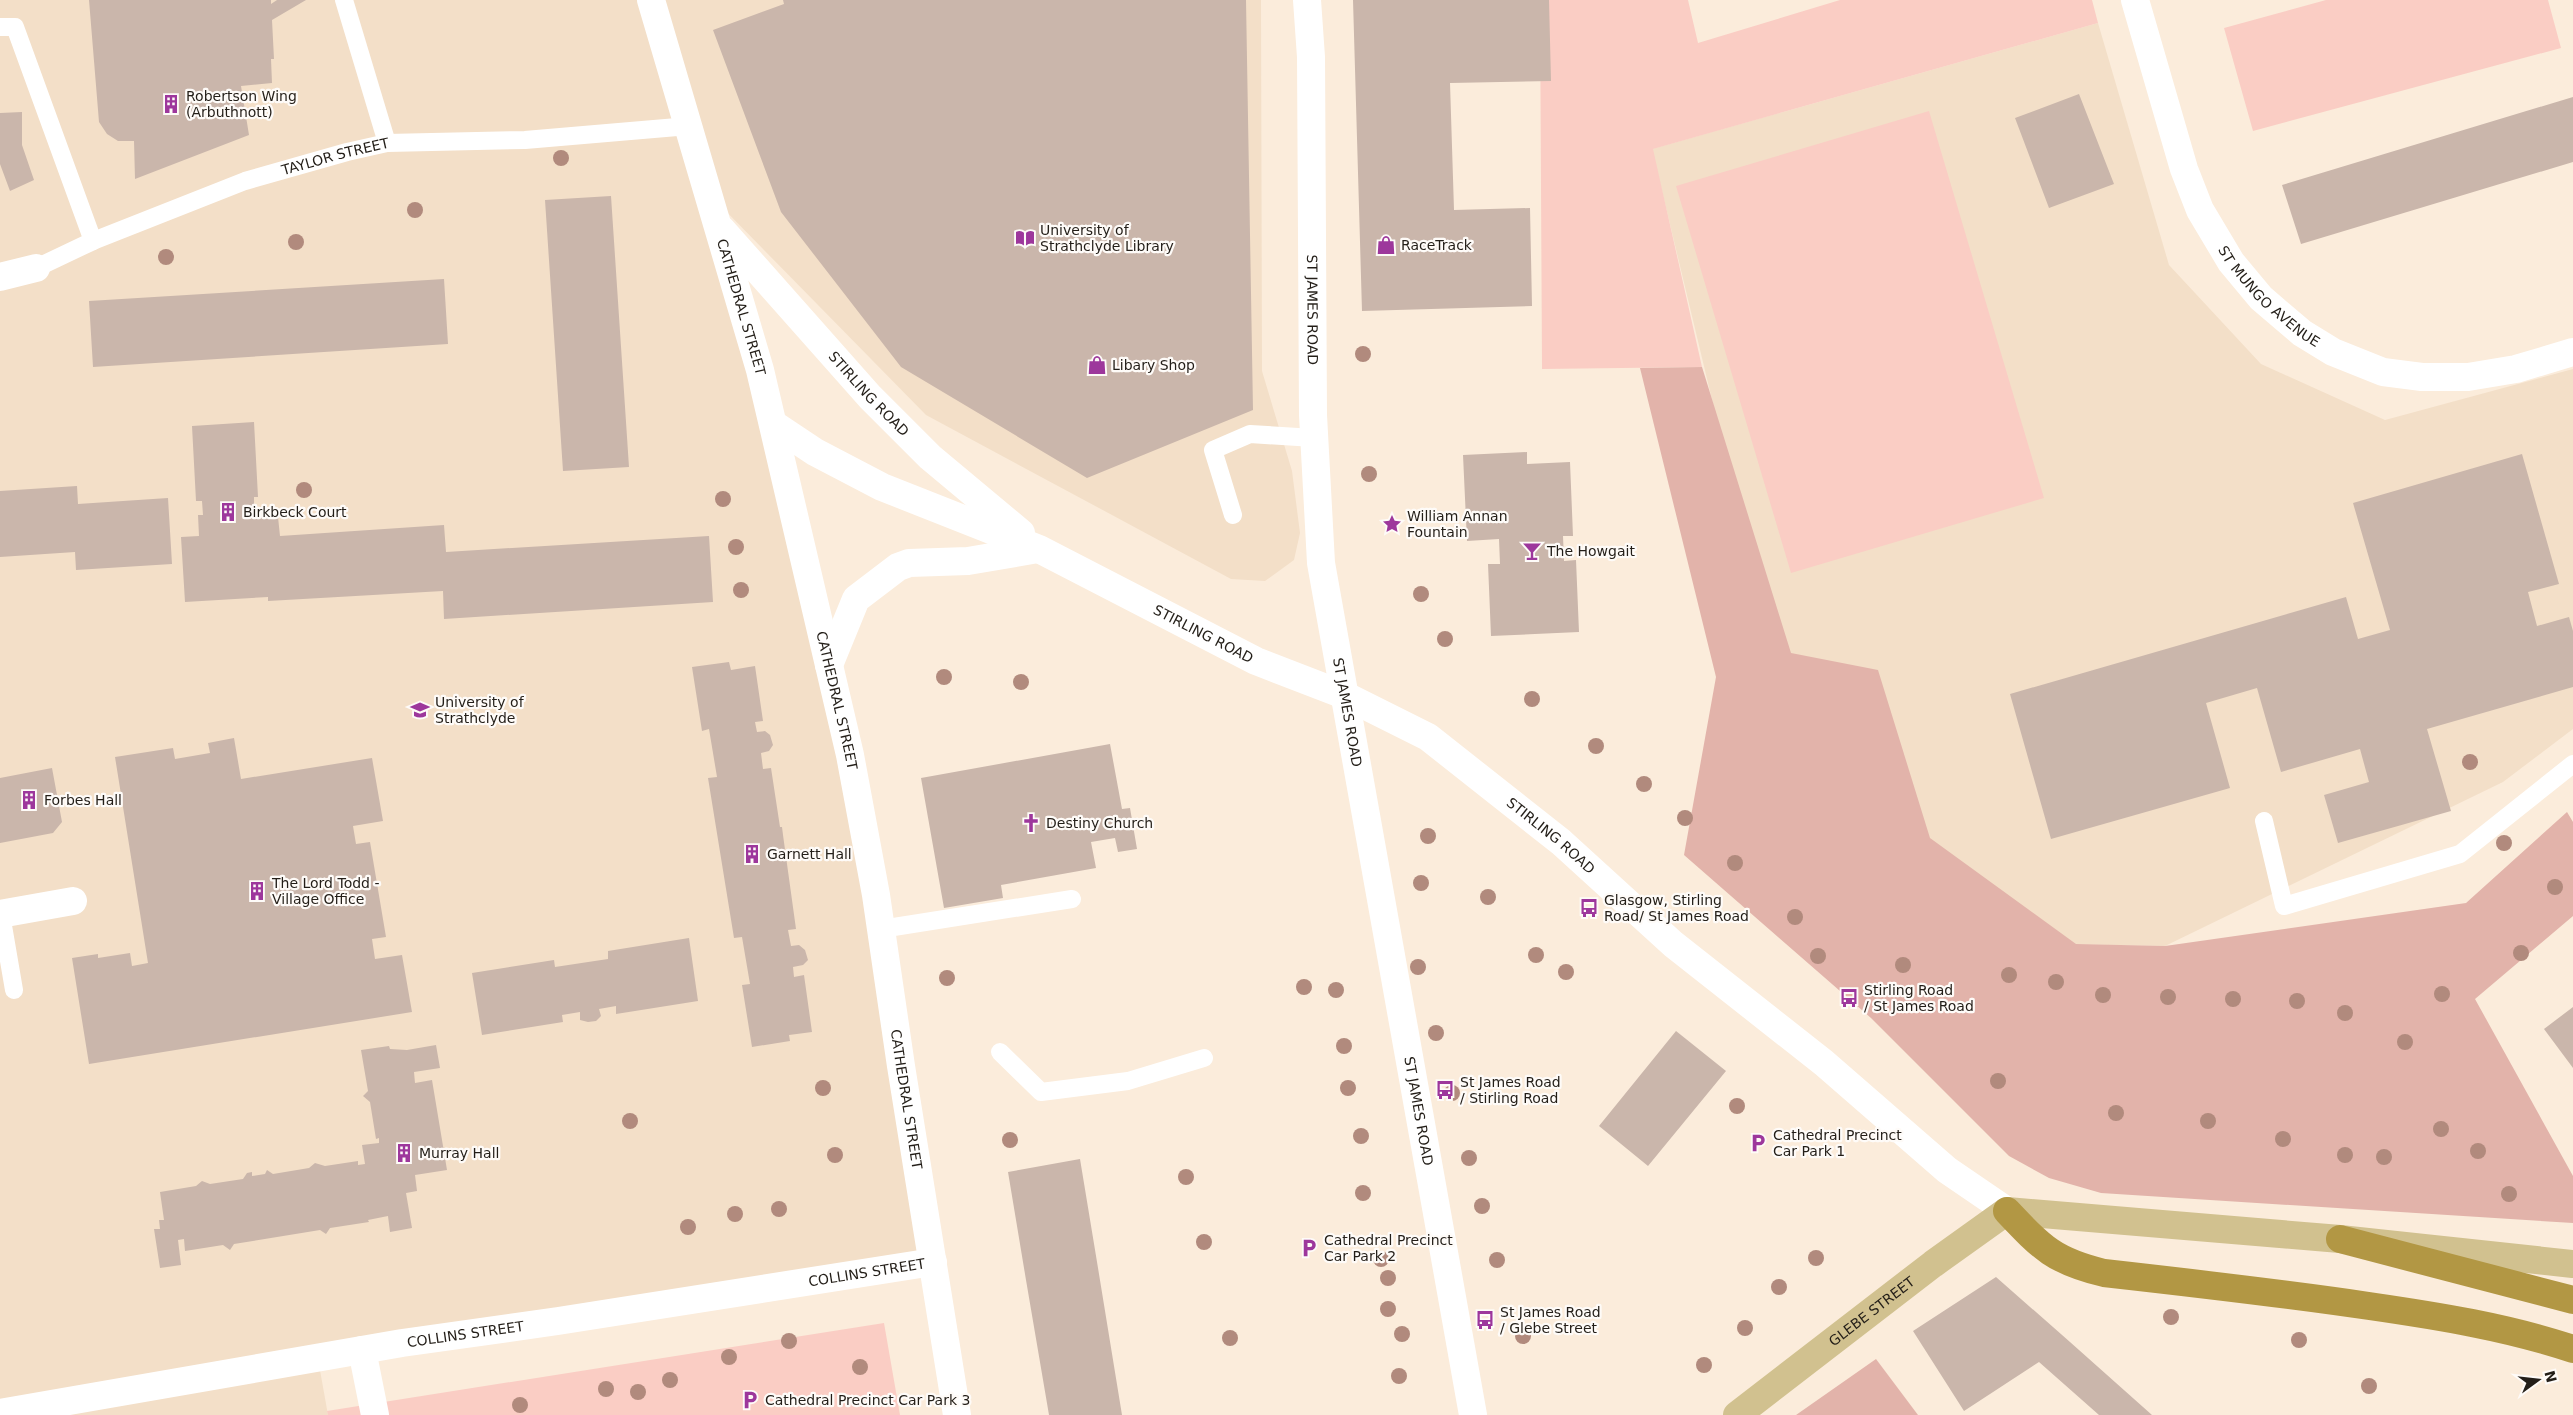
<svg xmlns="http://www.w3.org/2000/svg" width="2573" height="1415" font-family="'DejaVu Sans',sans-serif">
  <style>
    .built { fill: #f3dfc8 }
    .green { fill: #facdc4 }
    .forest { fill: #e2b3aa }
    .building { fill: #cab6ab }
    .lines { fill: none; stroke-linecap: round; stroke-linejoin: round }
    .lane { stroke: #fff; stroke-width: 18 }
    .street { stroke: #fff; stroke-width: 28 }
    .secondary { stroke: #fff; stroke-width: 28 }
    .primary { stroke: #d1c18f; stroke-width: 28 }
    .highway { stroke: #b29744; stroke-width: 28 }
    .tree { fill: #b18a7d }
    .labels { text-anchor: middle; stroke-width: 4.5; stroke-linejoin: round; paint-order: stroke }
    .poi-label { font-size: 14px; fill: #231e18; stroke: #fefbf8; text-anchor: start }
    .street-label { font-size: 14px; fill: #231e18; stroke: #fefbf8 }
  </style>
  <rect width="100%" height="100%" fill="#fbecdb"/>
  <path class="built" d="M0,0H1261L1262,371L1292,471L1300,533L1294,560L1265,581L1231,579L926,415L709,194L773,424L933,1262L318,1359L328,1415H0Z
    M2098,23L2169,265L2261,364L2385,420L2573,369V729L2503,782L2165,946L1959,942L1826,876L1652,149Z"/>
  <path class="green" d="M1540,0H1688L1698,43L1840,0H2092L2098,23L1653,149L1702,367L1542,369Z
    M2326,0H2548L2561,48L2253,131L2224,28Z
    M1929,111L2044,498L1791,573L1676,186Z
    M884,1323L900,1415H328L327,1411Z"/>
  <path class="forest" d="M1702,367L1791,653L1878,670L1930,838L2076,944L2165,946L2466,903L2567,812L2573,822V916L2475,999L2573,1176V1223L2101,1193L2049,1178L2009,1156L1871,1018L1684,855L1716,677L1640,368Z
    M1876,1359L1918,1415H1796Z"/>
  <path class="building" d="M89,0H271V4L277,0H306L272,20L274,59H271L272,83L241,86L249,135L135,179L134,141H118L107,134L99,122Z
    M783,0H1246L1253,410L1087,478L901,367L781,212L713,30L784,4Z
    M1353,0H1549L1551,81L1450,83L1454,210L1530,208L1532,306L1362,311Z
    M2079,94L2114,184L2049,208L2015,118Z
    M2573,97V162L2301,244L2282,185Z
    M22,112V145L34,180L10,191L0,164V113Z
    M611,196L629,467L563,471L545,200Z
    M444,279L448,344L93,367L89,301Z
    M254,422L258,497H254V512L258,511V518L278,517L280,536L444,525L446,552L709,536L713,602L444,619L443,591L268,601V597L185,602L181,537L199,536L198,515H203L202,501H196L192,426Z
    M1527,452V464L1570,462L1573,536H1563L1564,561L1576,560L1579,632L1491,636L1488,564H1500L1499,539L1467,541L1463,455Z
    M2522,454L2559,584L2528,592L2537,626L2569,617L2573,631V687L2427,729L2451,811L2338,843L2324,795L2369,782L2360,749L2281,772L2257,688L2206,703L2230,788L2051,839L2010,694L2346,597L2358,639L2390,630L2353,503Z
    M77,486L78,504L168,498L172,564L76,570L75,552L0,557V491Z
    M729,662L731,670L755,666L763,721L755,722L757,732L765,731L770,735L773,745L769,751L761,753L763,769L771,768L780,827H782L783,835L796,929L788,930L791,946L799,945L805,950L808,960L803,965L793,967L794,977L804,975L812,1032L789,1035L790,1041L752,1047L742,985L750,984L742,937L734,938L708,778L717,777L709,729L702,731L692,667Z
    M234,738L241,779L372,758L383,821L353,826L356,844L370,842L386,937L372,939L375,959L402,955L412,1012L89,1064L72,958L98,954V958L130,953L132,966L148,963L115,757L173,748L175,759L210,753L208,743Z
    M1110,744L1122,809L1130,808L1137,849L1118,852L1115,838L1091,842L1096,868L1001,885L1003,898L944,908L921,778Z
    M52,768L62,822L53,833L0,843V778Z
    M689,938L698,1001L616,1014V1006L599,1009L601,1016L596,1021L588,1022L580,1020V1012L562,1015L563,1022L482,1035L472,973L554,960L555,967L608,959V951Z
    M2573,1007V1068L2544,1029Z
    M1676,1031L1726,1071L1648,1166L1599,1126Z
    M436,1045L440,1068L414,1072L415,1083L432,1080L447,1170L415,1175L417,1191L406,1193L412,1228L390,1232L388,1216L368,1220L369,1222L330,1228L326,1234L320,1230L234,1244L230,1250L223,1245L185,1251L184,1239L178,1240L181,1265L160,1268L154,1229H160L159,1220H164L160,1192L196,1186L202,1181L210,1184L243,1179L247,1173L252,1172V1176L265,1174L267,1170L273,1174L309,1168L315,1163L325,1166L358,1161V1165L365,1164L362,1145L379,1143V1138L376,1139L370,1102L363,1096L368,1091L361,1050L389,1046L390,1049L407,1050Z
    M1080,1159L1098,1268L1122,1415H1049L1026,1280L1008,1172Z
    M1996,1277L2070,1342L2152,1415H2099L2039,1362L1964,1411L1913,1331Z"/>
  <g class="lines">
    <g class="lane">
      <path d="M344,0L387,143"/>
      <path d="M0,27H15L93,241"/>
      <path id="s1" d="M36,268L93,241L245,181L347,152L387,143L525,140L689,126"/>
      <path d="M1233,515L1213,450L1250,434L1314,438"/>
      <path d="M2264,821L2284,906L2460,854L2573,764"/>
      <path d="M1,914L14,990"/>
      <path d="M881,929L1072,899"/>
      <path d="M1000,1052L1041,1092L1128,1081L1204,1058"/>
    </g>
    <g class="street">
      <path id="s2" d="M1307,0L1311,57L1313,415L1321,563L1473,1415"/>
      <path id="s3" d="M2135,0L2184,169L2200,210L2231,262L2261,298L2302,333L2333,352L2383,372L2422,377H2468L2516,369L2573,352"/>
      <path d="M0,277L36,268"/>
      <path d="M0,914L73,901"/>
      <path d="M362,1350L375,1415"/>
      <path id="s4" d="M0,1413L402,1343L558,1321L933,1262"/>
    </g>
    <g class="secondary">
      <path id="s5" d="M651,0L760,370L850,755L876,895L901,1066L957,1415"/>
      <path id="s6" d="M722,230L870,397L930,457L1021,533"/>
      <path id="s7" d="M773,424L815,452L882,487L1039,549L1256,661L1344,695L1428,737L1561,842L1673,944L1824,1063L1947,1170L2007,1211"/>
      <path d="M829,665L856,599L898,567L909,563L968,561L1038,549"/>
    </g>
    <path class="primary" id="s8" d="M1737,1415L1933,1264L2007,1211L2340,1239L2573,1264"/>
    <path class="highway" d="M2007,1211C2042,1248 2054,1261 2104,1273C2193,1283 2281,1293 2369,1306C2438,1316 2507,1327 2573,1349
      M2340,1239L2573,1300"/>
  </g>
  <g class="tree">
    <circle cx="561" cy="158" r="8"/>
    <circle cx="415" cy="210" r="8"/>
    <circle cx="296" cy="242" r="8"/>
    <circle cx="166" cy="257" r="8"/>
    <circle cx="1363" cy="354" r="8"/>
    <circle cx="1369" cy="474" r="8"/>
    <circle cx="304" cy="490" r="8"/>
    <circle cx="723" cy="499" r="8"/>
    <circle cx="736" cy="547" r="8"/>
    <circle cx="741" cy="590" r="8"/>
    <circle cx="1421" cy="594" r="8"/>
    <circle cx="1445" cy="639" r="8"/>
    <circle cx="944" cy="677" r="8"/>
    <circle cx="1021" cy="682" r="8"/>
    <circle cx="1532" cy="699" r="8"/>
    <circle cx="1596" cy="746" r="8"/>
    <circle cx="2470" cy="762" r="8"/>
    <circle cx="1644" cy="784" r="8"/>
    <circle cx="1685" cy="818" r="8"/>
    <circle cx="1428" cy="836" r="8"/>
    <circle cx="2504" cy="843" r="8"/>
    <circle cx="1735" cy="863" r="8"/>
    <circle cx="1421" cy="883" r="8"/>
    <circle cx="2555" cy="887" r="8"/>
    <circle cx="1488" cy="897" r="8"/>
    <circle cx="1795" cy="917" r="8"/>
    <circle cx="2521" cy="953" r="8"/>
    <circle cx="1536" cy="955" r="8"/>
    <circle cx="1818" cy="956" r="8"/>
    <circle cx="1903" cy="965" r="8"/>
    <circle cx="1418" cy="967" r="8"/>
    <circle cx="1566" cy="972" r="8"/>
    <circle cx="2009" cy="975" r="8"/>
    <circle cx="947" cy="978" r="8"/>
    <circle cx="2056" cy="982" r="8"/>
    <circle cx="1304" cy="987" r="8"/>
    <circle cx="1336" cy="990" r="8"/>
    <circle cx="2442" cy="994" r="8"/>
    <circle cx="2103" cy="995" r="8"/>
    <circle cx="2168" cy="997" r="8"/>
    <circle cx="2233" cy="999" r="8"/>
    <circle cx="2297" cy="1001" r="8"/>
    <circle cx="2345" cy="1013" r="8"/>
    <circle cx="1436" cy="1033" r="8"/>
    <circle cx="2405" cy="1042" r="8"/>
    <circle cx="1344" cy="1046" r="8"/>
    <circle cx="1998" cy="1081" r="8"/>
    <circle cx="823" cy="1088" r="8"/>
    <circle cx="1348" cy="1088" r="8"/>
    <circle cx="1452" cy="1093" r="8"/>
    <circle cx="1737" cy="1106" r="8"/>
    <circle cx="2116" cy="1113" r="8"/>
    <circle cx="630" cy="1121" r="8"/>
    <circle cx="2208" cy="1121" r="8"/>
    <circle cx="2441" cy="1129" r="8"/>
    <circle cx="1361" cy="1136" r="8"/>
    <circle cx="2283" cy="1139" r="8"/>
    <circle cx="1010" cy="1140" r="8"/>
    <circle cx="2478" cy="1151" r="8"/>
    <circle cx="835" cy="1155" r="8"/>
    <circle cx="2345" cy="1155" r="8"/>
    <circle cx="2384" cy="1157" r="8"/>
    <circle cx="1469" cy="1158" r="8"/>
    <circle cx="1186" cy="1177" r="8"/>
    <circle cx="1363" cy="1193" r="8"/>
    <circle cx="2509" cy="1194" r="8"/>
    <circle cx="1482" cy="1206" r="8"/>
    <circle cx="779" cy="1209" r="8"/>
    <circle cx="735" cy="1214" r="8"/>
    <circle cx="688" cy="1227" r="8"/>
    <circle cx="1204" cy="1242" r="8"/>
    <circle cx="1816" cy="1258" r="8"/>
    <circle cx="1381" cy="1259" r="8"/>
    <circle cx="1497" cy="1260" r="8"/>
    <circle cx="1388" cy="1278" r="8"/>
    <circle cx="1779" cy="1287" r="8"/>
    <circle cx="1388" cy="1309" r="8"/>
    <circle cx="2171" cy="1317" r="8"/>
    <circle cx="1745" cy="1328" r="8"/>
    <circle cx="1402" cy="1334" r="8"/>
    <circle cx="1523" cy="1336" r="8"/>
    <circle cx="1230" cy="1338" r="8"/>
    <circle cx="2299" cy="1340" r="8"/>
    <circle cx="789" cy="1341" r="8"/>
    <circle cx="729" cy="1357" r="8"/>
    <circle cx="1704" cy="1365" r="8"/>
    <circle cx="860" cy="1367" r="8"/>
    <circle cx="1399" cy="1376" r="8"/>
    <circle cx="670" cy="1380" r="8"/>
    <circle cx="2369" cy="1386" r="8"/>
    <circle cx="606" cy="1389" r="8"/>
    <circle cx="638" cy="1392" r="8"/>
    <circle cx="520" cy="1405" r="8"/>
  </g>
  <defs>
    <g id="building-bare" transform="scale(1.5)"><path d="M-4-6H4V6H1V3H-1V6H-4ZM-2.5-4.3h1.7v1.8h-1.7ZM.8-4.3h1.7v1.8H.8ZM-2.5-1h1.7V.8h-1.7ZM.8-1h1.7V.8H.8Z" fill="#9d379c" stroke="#fefbf8" stroke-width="2.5" paint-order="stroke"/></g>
    <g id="library-bare" transform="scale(1.5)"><path d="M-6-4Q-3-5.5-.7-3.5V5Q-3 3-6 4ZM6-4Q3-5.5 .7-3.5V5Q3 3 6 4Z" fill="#9d379c" stroke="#fefbf8" stroke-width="2.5" paint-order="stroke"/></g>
    <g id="shop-bare" transform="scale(1.5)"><path d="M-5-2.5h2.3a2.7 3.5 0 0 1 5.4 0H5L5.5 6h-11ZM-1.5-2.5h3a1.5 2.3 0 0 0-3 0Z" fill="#9d379c" stroke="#fefbf8" stroke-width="2.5" paint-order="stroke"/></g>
    <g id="sight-bare" transform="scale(1.5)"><path d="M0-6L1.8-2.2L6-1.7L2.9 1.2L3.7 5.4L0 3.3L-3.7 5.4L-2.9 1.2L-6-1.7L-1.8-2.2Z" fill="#9d379c" stroke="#fefbf8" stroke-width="2.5" paint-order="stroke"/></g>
    <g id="bar-bare" transform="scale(1.5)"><path d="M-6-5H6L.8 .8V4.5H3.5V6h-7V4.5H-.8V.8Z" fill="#9d379c" stroke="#fefbf8" stroke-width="2.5" paint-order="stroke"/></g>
    <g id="university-bare" transform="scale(1.5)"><path d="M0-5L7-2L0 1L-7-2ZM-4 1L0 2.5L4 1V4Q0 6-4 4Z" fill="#9d379c" stroke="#fefbf8" stroke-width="2.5" paint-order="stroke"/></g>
    <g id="church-bare" transform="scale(1.5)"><path d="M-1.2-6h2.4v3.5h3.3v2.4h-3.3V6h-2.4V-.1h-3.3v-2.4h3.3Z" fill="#9d379c" stroke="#fefbf8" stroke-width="2.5" paint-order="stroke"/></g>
    <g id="bus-bare" transform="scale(1.5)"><path d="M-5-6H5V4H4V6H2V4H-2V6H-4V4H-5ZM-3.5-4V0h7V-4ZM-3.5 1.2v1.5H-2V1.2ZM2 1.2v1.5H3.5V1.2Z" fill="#9d379c" stroke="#fefbf8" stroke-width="2.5" paint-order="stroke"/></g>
    <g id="parking-bare" transform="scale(1.5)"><path d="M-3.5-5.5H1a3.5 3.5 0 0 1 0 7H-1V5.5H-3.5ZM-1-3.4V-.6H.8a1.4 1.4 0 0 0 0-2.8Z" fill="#9d379c" stroke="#fefbf8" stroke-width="2.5" paint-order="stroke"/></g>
  </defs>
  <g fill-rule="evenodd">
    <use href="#building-bare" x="171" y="104"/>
    <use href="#library-bare" x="1025" y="238"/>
    <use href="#shop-bare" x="1386" y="245"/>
    <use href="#shop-bare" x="1097" y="365"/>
    <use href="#building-bare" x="228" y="512"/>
    <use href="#sight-bare" x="1392" y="524"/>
    <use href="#bar-bare" x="1532" y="551"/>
    <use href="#university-bare" x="420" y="710"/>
    <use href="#building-bare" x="29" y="800"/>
    <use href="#church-bare" x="1031" y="823"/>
    <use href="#building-bare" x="752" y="854"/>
    <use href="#building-bare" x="257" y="891"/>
    <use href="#bus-bare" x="1589" y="908"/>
    <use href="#bus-bare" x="1849" y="998"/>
    <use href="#bus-bare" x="1445" y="1090"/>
    <use href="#parking-bare" x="1758" y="1143"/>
    <use href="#building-bare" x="404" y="1153"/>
    <use href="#parking-bare" x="1309" y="1248"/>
    <use href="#bus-bare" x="1485" y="1320"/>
    <use href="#parking-bare" x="750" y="1400"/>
  </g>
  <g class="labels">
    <g class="poi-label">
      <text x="186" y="101">Robertson Wing<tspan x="186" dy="16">(Arbuthnott)</tspan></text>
      <text x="1040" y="235">University of<tspan x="1040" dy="16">Strathclyde Library</tspan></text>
      <text x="1401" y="250">RaceTrack</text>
      <text x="1112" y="370">Libary Shop</text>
      <text x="243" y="517">Birkbeck Court</text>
      <text x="1407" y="521">William Annan<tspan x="1407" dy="16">Fountain</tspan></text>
      <text x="1547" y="556">The Howgait</text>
      <text x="435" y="707">University of<tspan x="435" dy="16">Strathclyde</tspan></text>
      <text x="44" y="805">Forbes Hall</text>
      <text x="1046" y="828">Destiny Church</text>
      <text x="767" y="859">Garnett Hall</text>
      <text x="272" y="888">The Lord Todd -<tspan x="272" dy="16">Village Office</tspan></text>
      <text x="1604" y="905">Glasgow, Stirling<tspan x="1604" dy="16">Road/ St James Road</tspan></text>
      <text x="1864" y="995">Stirling Road<tspan x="1864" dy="16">/ St James Road</tspan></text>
      <text x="1460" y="1087">St James Road<tspan x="1460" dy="16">/ Stirling Road</tspan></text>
      <text x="1773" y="1140">Cathedral Precinct<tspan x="1773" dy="16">Car Park 1</tspan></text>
      <text x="419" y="1158">Murray Hall</text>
      <text x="1324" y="1245">Cathedral Precinct<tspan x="1324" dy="16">Car Park 2</tspan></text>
      <text x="1500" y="1317">St James Road<tspan x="1500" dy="16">/ Glebe Street</tspan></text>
      <text x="765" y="1405">Cathedral Precinct Car Park 3</text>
    </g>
    <g class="street-label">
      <text dy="5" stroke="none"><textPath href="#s1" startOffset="320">TAYLOR STREET</textPath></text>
      <text dy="5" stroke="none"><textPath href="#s3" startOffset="332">ST MUNGO AVENUE</textPath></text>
      <text dy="5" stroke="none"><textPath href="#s5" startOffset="320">CATHEDRAL STREET</textPath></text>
      <text dy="5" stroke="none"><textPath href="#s2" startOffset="310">ST JAMES ROAD</textPath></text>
      <text dy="5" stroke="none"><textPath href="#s6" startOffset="220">STIRLING ROAD</textPath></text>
      <text dy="5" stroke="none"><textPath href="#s7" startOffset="480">STIRLING ROAD</textPath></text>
      <text dy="5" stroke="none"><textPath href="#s5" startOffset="725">CATHEDRAL STREET</textPath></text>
      <text dy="5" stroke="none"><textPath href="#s2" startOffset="715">ST JAMES ROAD</textPath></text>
      <text dy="5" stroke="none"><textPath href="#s7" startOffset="885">STIRLING ROAD</textPath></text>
      <text dy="5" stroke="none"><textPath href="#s5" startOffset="1130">CATHEDRAL STREET</textPath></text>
      <text dy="5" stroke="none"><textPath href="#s2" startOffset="1120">ST JAMES ROAD</textPath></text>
      <text dy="5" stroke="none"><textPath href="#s4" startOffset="878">COLLINS STREET</textPath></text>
      <text dy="5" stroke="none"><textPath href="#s8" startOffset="170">GLEBE STREET</textPath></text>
      <text dy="5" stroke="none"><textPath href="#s4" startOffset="472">COLLINS STREET</textPath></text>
    </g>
  </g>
  <g transform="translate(2538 1380) rotate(75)" stroke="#fefbf8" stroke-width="4" paint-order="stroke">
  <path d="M0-4L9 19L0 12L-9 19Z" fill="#231e18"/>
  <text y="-8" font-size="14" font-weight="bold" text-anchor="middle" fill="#231e18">N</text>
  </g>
</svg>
